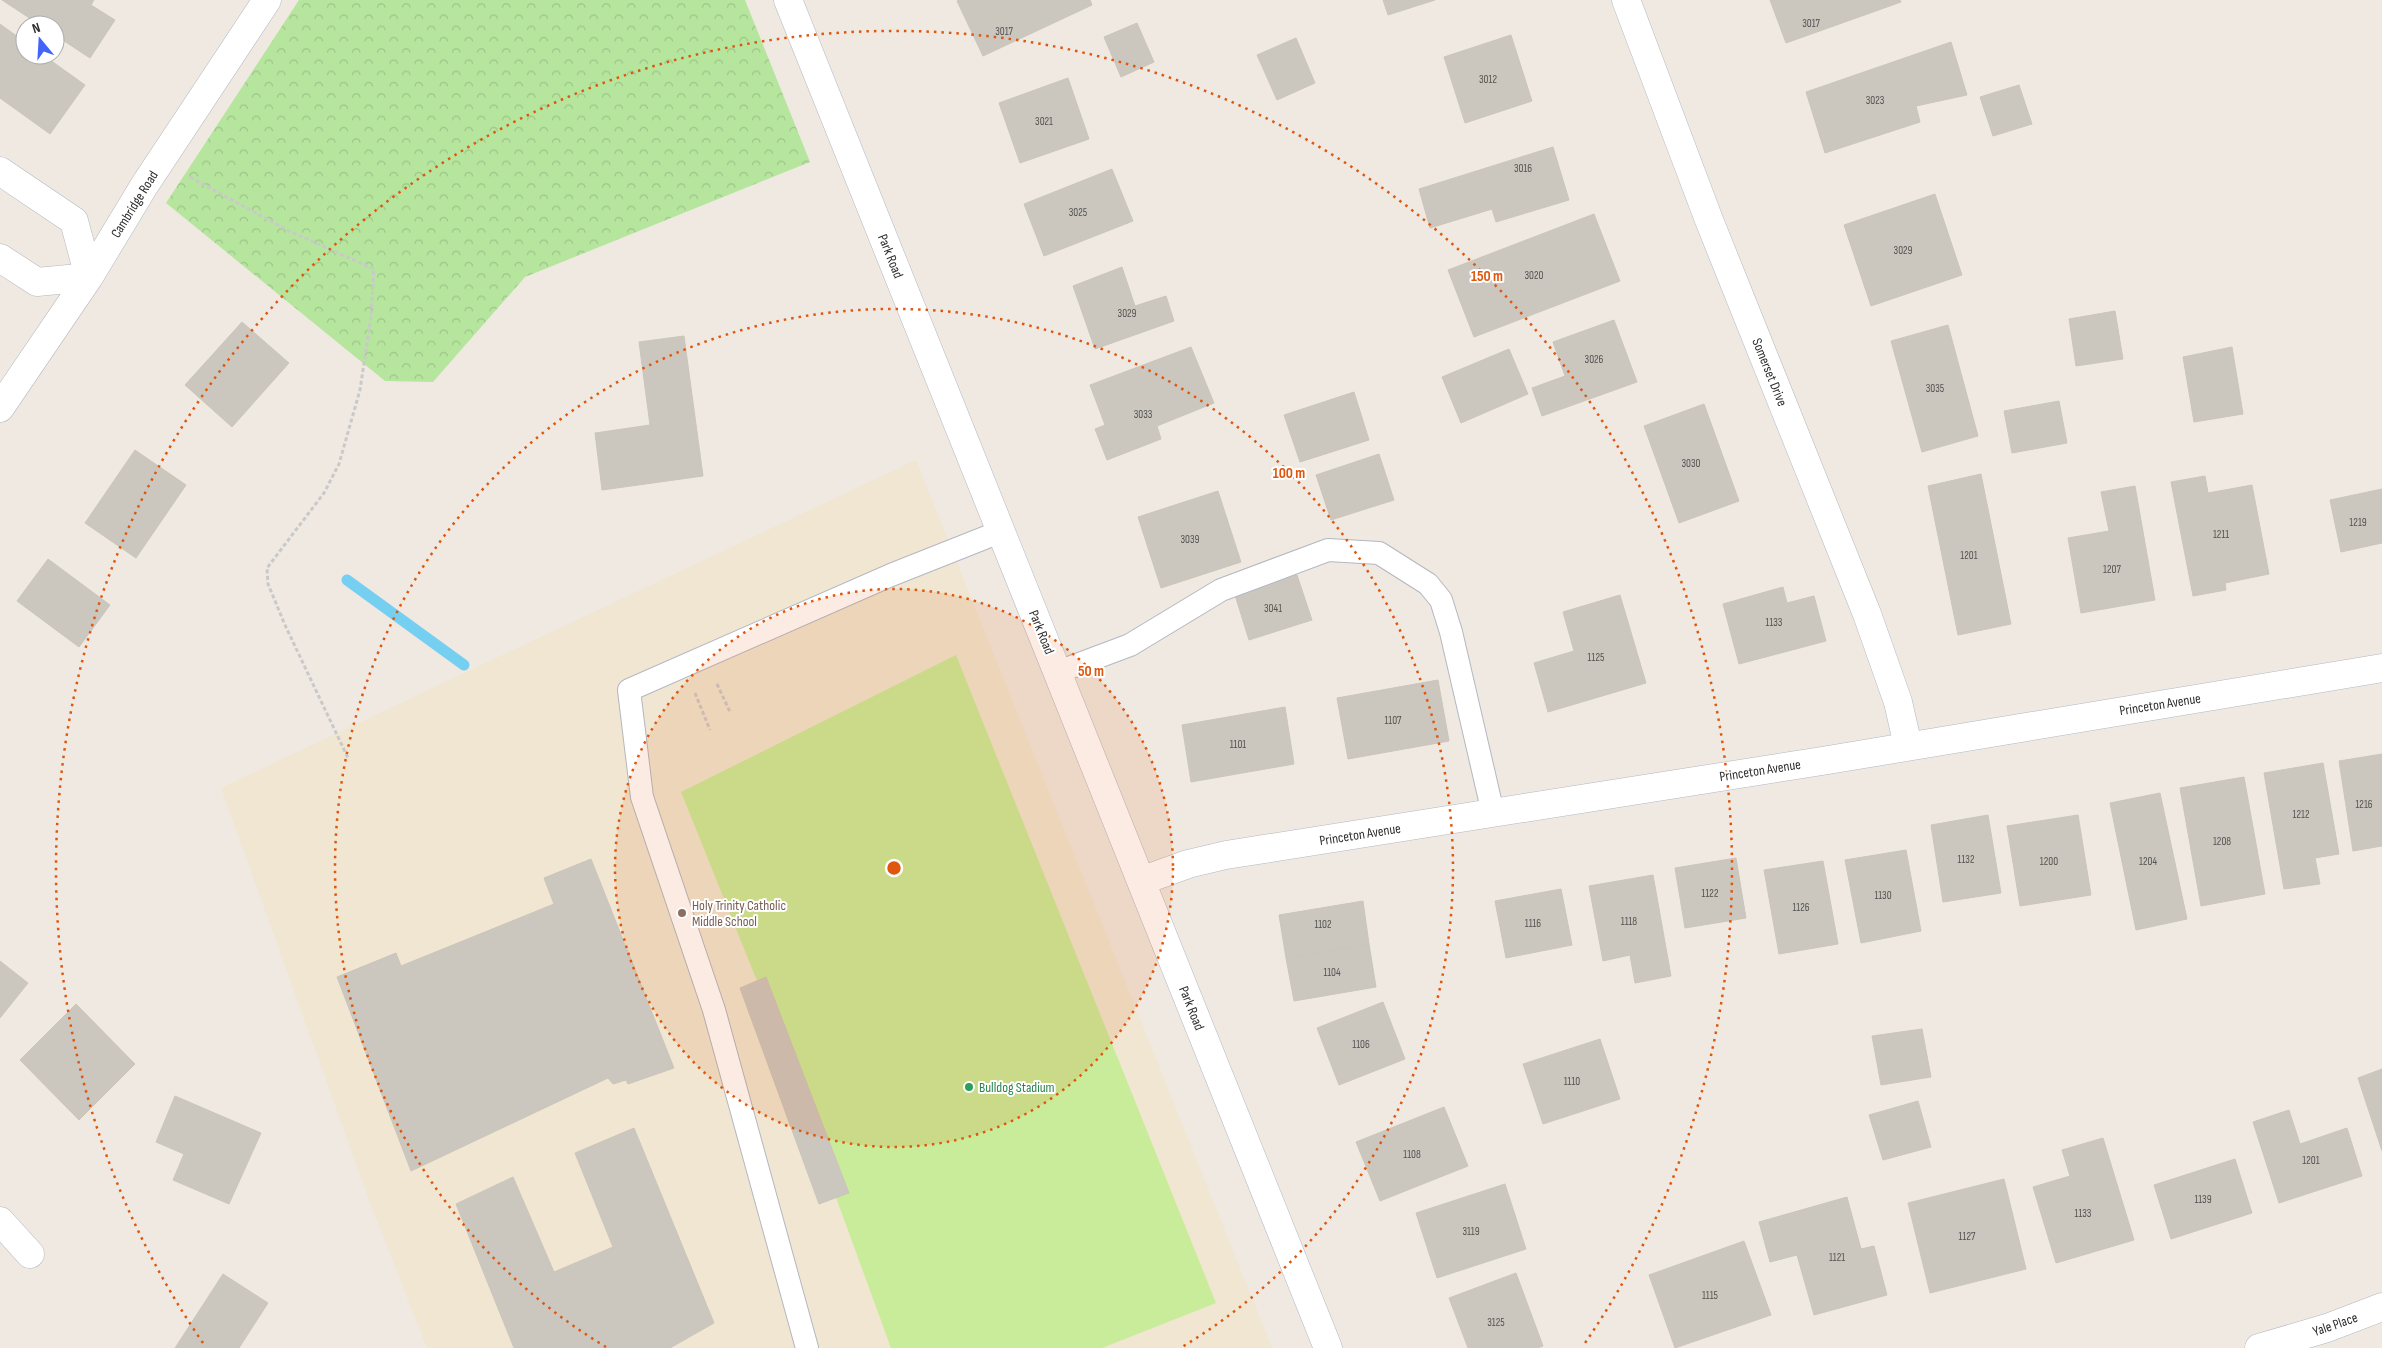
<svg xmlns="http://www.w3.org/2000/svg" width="2382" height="1348" font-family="'Sofia Sans Condensed',sans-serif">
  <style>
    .education { fill: #f0e6d1 }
    .park { fill: url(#park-crowns) }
    .pitch { fill: #c9ec9a }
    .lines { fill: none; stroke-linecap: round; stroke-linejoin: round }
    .stream { stroke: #75cff0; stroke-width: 11 }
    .building { fill: #cbc7bf; stroke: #cbc5ba }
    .lane-casing { stroke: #b4b7c1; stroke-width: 24 }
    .street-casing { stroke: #b4b7c1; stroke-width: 29 }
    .secondary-casing { stroke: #b4b7c1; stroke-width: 29 }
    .path { stroke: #c9c9c9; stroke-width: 3; stroke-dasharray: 4 2.5; stroke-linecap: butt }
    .lane { stroke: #fff; stroke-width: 22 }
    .street { stroke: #fff; stroke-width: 28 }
    .secondary { stroke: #fff; stroke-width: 28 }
    .ring { fill: none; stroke: #df570e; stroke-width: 2.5; stroke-dasharray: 2.5 5 }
    .education-dot { fill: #8d6e63; stroke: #fff; stroke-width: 2 }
    .leisure-dot { fill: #2e9e5b; stroke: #fff; stroke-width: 2 }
    .labels { text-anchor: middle; stroke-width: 4; stroke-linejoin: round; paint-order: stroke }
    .number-label { font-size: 11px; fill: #555452 }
    .street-label { font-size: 14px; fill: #2e2e2e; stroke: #fff }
    .education-label { font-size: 14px; fill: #785e54; stroke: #fff; text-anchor: start }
    .leisure-label { font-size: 14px; fill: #27864d; stroke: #fff; text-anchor: start }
    .centre { fill: #df570e; stroke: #fff; stroke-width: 2.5 }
    .ring-label { font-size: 15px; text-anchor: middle; font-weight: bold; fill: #df570e; stroke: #fff; stroke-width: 4; stroke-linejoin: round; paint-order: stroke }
  </style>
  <defs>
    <pattern id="park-crowns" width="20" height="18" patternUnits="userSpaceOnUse" patternTransform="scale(1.25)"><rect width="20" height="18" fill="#b6e59e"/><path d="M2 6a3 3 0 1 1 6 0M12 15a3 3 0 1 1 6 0" fill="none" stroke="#9dc588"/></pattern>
  </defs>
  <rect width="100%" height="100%" fill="#efe9e1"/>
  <path class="education" d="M916,460L1272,1348H427L372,1208L221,788Z"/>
  <path class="park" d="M299,0H745L810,162L525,277L433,382L385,381L166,203Z"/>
  <path class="pitch" d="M956,655L1216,1303L1102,1348H891L757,981L681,792Z"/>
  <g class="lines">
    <path class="stream" d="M347,580L464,665"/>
  </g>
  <path class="building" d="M2,0H94L91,5L115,20L90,58L55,35V25H40Z
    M959,0H1090L1092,5L983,56L957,1Z
    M1383,0H1435L1388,15Z
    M1770,0H1900L1901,2L1786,43Z
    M1137,23L1154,62L1121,77L1104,37Z
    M0,24L25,42V55H43L85,85L50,134L0,98Z
    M1511,35L1532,101L1465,123L1444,57Z
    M1296,38L1315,83L1277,100L1257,55Z
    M1951,42L1967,95L1916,106L1920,122L1825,153L1806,92Z
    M1068,78L1089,139L1020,163L999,103Z
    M2019,85L2032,124L1993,136L1980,97Z
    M1553,147L1569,200L1496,222L1492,209L1430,228L1419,189Z
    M1112,169L1133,221L1044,256L1024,204Z
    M1935,194L1962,275L1871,306L1844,225Z
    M1594,214L1620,281L1474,337L1448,270Z
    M1122,267L1135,306L1166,296L1174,321L1095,349L1073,286Z
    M2115,311L2123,359L2076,366L2069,319Z
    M1614,320L1637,382L1542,416L1532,388L1565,376L1553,342Z
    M242,322L289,363L232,427L185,385Z
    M1948,325L1978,436L1922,452L1891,341Z
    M684,336L703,476L602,490L595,433L650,425L639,342Z
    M1191,347L1214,403L1157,426L1161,439L1107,460L1095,429L1105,425L1090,385Z
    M2232,347L2243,414L2194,422L2183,357Z
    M1509,349L1528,394L1461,423L1442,377Z
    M1354,392L1369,440L1300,462L1284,415Z
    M2059,401L2067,443L2012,453L2004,411Z
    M1704,404L1739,501L1679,523L1644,426Z
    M135,450L186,485L136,558L85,523Z
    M1379,454L1394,500L1331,520L1316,475Z
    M1981,474L2011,624L1958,635L1928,486Z
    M2205,476L2208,493L2252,485L2269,574L2225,583L2226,590L2193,596L2171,482Z
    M2135,486L2155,600L2081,613L2068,538L2109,531L2101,492Z
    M2382,489V543L2341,552L2330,500Z
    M1218,491L1241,562L1161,588L1138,517Z
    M48,559L110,605L79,647L17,601Z
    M1297,575L1312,620L1249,640L1235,595Z
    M1783,587L1787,603L1814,596L1826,641L1739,664L1723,604Z
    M1620,595L1646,683L1548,712L1534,663L1574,651L1563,612Z
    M1438,680L1449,741L1348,759L1337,698Z
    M1285,707L1294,764L1191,782L1182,725Z
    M2382,754V846L2353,851L2339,761Z
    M2323,763L2339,854L2315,858L2320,884L2284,889L2264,773Z
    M2244,777L2265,894L2201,906L2180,788Z
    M2160,793L2187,919L2136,930L2110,803Z
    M1988,815L2001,893L1943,902L1931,825Z
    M2078,815L2091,895L2020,906L2007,826Z
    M1906,850L1921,931L1861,943L1845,860Z
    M1736,858L1746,918L1685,928L1675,868Z
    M591,859L674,1068L628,1084L626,1080L613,1084L608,1078L411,1171L337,977L396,953L401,966L554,904L544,878Z
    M1823,861L1838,944L1779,954L1764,870Z
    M1653,875L1671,976L1635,983L1630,955L1603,961L1589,886Z
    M1561,889L1572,945L1506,958L1495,901Z
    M1363,901L1369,944L1286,958L1279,915Z
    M1369,944L1376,987L1294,1001L1286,958Z
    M0,961L28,983L0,1018Z
    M766,977L849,1193L819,1204L740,988Z
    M1383,1002L1405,1059L1339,1085L1317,1028Z
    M76,1004L135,1064L79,1120L20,1060Z
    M1922,1029L1931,1077L1881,1085L1872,1036Z
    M1600,1039L1620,1099L1543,1124L1523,1064Z
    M2382,1069V1151L2358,1078Z
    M175,1096L261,1133L229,1204L173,1180L184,1154L156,1142Z
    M1918,1101L1931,1147L1883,1160L1869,1115Z
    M1444,1107L1468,1166L1380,1201L1356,1142Z
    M2289,1110L2300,1144L2347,1128L2362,1176L2279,1203L2253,1122Z
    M634,1128L714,1323L670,1348H514L456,1204L513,1177L554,1272L613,1247L575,1153Z
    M2103,1138L2134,1240L2056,1263L2033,1187L2070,1176L2062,1150Z
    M2235,1159L2252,1213L2171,1239L2154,1185Z
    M2004,1179L2026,1269L1930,1293L1908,1203Z
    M1505,1184L1526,1249L1437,1278L1416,1213Z
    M1847,1197L1861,1249L1874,1246L1887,1295L1814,1315L1797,1255L1770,1262L1759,1222Z
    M1744,1241L1771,1315L1675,1348L1649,1275Z
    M1516,1273L1543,1346L1537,1348H1468L1449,1298Z
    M223,1274L268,1303L239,1348H175Z"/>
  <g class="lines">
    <g class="lane-casing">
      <path id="lane" d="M1058,672L1130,645L1221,590L1328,550L1379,553L1428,584L1441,600L1451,632L1493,813
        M807,1348L714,1010L642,797L629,690L891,575L1002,531"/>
    </g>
    <g class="street-casing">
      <path id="street" d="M1626,0L1709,220L1867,614L1898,702L1908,746
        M0,171L74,221L89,277L37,282L0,258
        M0,408L89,277L144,186L267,0
        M0,1221L30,1254
        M2259,1348L2327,1328L2382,1307"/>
    </g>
    <g class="secondary-casing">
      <path id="secondary" d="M788,0L1328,1348
        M1141,881L1188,864L1226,855L1822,761L2382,668"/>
    </g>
    <path class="path" d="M190,177L287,230L374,269L371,316L360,390L339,464L324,493L267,568L268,584L285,625L348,758
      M717,684L730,712
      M695,693L710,730"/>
    <use href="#lane" class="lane"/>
    <use href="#street" class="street"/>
    <use href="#secondary" class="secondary"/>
  </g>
  <circle cx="894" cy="868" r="279" fill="#df570e" fill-opacity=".12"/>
  <g class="ring">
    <circle cx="894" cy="868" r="279"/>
    <path d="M606 1347A559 559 0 1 1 1182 1347"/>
    <path d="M203 1343A838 838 0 1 1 1585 1343"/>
  </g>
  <circle class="education-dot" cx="682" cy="913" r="5"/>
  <circle class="leisure-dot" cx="969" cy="1087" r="5"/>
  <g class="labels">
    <g class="number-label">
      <text x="1811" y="27">3017</text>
      <text x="1004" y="35">3017</text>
      <text x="1488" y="83">3012</text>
      <text x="1875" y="104">3023</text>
      <text x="1044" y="125">3021</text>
      <text x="1523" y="172">3016</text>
      <text x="1078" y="216">3025</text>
      <text x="1903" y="254">3029</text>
      <text x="1534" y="279">3020</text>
      <text x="1127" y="317">3029</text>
      <text x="1594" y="363">3026</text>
      <text x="1935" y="392">3035</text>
      <text x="1143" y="418">3033</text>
      <text x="1691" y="467">3030</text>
      <text x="2358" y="526">1219</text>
      <text x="2221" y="538">1211</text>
      <text x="1190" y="543">3039</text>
      <text x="1969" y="559">1201</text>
      <text x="2112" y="573">1207</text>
      <text x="1273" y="612">3041</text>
      <text x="1774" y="626">1133</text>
      <text x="1596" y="661">1125</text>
      <text x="1393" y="724">1107</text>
      <text x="1238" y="748">1101</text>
      <text x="2364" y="808">1216</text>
      <text x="2301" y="818">1212</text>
      <text x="2222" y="845">1208</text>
      <text x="1966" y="863">1132</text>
      <text x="2049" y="865">1200</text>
      <text x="2148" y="865">1204</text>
      <text x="1710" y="897">1122</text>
      <text x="1883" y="899">1130</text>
      <text x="1801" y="911">1126</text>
      <text x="1629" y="925">1118</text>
      <text x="1533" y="927">1116</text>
      <text x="1323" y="928">1102</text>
      <text x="1332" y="976">1104</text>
      <text x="1361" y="1048">1106</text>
      <text x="1572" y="1085">1110</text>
      <text x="1412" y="1158">1108</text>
      <text x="2311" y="1164">1201</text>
      <text x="2203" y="1203">1139</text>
      <text x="2083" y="1217">1133</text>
      <text x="1471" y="1235">3119</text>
      <text x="1967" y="1240">1127</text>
      <text x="1837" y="1261">1121</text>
      <text x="1710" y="1299">1115</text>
      <text x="1496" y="1326">3125</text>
    </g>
    <g class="street-label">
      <text transform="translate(134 204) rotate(-58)" y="5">Cambridge Road</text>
      <text transform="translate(891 256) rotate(68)" y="5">Park Road</text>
      <text transform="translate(1770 372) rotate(68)" y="5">Somerset Drive</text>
      <text transform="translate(1042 632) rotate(68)" y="5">Park Road</text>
      <text transform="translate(2160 704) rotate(-9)" y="5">Princeton Avenue</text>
      <text transform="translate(1760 770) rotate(-9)" y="5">Princeton Avenue</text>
      <text transform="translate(1360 834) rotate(-9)" y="5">Princeton Avenue</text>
      <text transform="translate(1192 1008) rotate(68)" y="5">Park Road</text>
      <text transform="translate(2335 1324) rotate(-19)" y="5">Yale Place</text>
    </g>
    <g class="education-label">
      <text x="692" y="910">Holy Trinity Catholic<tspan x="692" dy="16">Middle School</tspan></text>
    </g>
    <g class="leisure-label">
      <text x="979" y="1092">Bulldog Stadium</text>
    </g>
  </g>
  <circle cx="894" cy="868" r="8" class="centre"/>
  <g class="ring-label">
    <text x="1487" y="281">150 m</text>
    <text x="1289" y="478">100 m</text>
    <text x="1091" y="676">50 m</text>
  </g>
  <g transform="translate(40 40) rotate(342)"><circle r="24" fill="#ffffff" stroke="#ababab"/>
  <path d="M0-4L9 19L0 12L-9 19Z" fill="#4264fb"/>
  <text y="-8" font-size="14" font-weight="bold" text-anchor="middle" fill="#2e2e2e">N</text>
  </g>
</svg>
